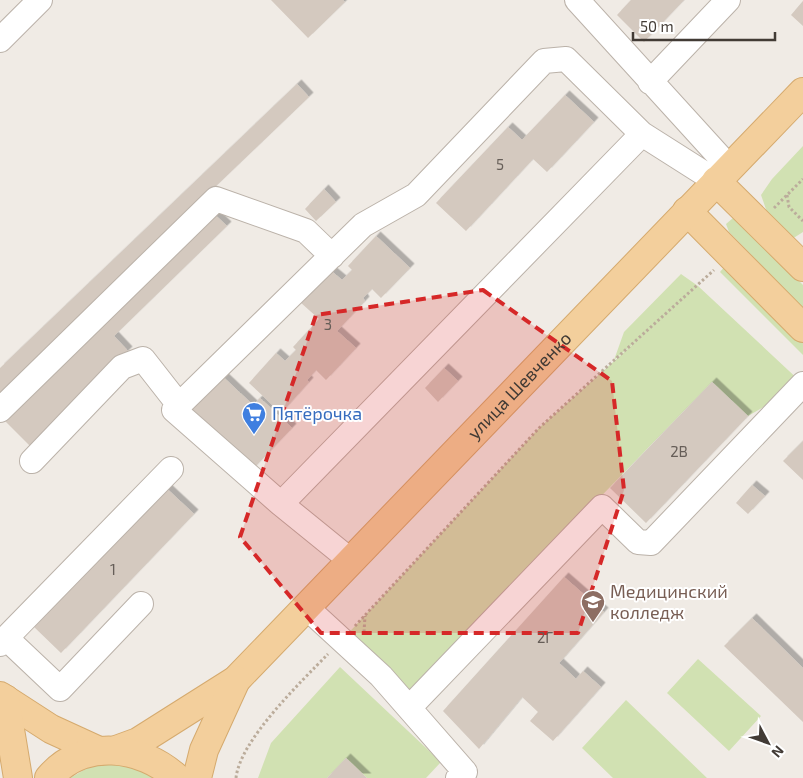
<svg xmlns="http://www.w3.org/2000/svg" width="803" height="778" font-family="'Exo 2',sans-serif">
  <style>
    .green { fill: #d1e1b2 }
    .building { fill: #d4c9bf; filter: url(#shadow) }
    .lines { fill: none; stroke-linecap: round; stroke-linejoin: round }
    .minor-casing { stroke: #bbb2a9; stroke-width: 26 }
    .major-casing { stroke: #d5aa6e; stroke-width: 30 }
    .path { stroke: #bbac9b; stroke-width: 3; stroke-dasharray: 2.5 2.5; stroke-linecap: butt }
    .minor { stroke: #fff; stroke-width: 24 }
    .major { stroke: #f3cf9c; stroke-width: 28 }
    .marked { fill: #d62828; fill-opacity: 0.2; stroke: #d62828; stroke-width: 4; stroke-dasharray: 10 6; stroke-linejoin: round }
    .labels { text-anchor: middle; stroke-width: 4; stroke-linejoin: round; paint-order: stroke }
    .number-label { font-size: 15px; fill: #665e58 }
    .street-label { font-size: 18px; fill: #423b35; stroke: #fff }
    .shop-label { font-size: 18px; fill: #366cbe; stroke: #fff; text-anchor: start }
    .education-label { font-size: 18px; fill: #785e54; stroke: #fff; text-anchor: start }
  </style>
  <defs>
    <filter id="shadow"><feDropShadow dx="4.5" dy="-4.5" stdDeviation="0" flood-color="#0004"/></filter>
  </defs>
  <rect width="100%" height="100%" fill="#f0ebe5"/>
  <path class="green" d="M803,146V232L792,239L768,215L761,195L772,179Z
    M733,218L740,221L803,285V308L729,232L726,224Z
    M725,266L803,341V355L720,272Z
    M681,274L698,286L803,384L748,416L712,382L410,693L342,640L539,428L639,339L614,360L624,332Z
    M698,659L761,716L729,751L667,693Z
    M340,667L441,762L426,778H367L346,758L327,778H258L271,743Z
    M626,700L707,778H613L582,748Z
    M109,763L129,764L161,778H70L91,766Z"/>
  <path class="building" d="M271,0H343L345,2L308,38Z
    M631,0H684L644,42L617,15Z
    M803,1V26L791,15Z
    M297,84L309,97L0,393V368Z
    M565,95L594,122L547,172L533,159L466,231L436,203L508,127L522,140Z
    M324,189L336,202L316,221L305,209Z
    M214,214L227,226L114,336L128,351L30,446L3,419Z
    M376,236L410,268L381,298L372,289L363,298L365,301L337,331L356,348L326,380L316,370L307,380L309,382L281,413L249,383L276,353L285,361L296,350L293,347L319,319L300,302L330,270L342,280L352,270L348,266Z
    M444,368L458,381L438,402L425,388Z
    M221,375L253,405L260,398L292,428L250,472L186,412Z
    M712,382L748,416L646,523L610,488Z
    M803,441V480L783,461Z
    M752,485L765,496L748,514L736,503Z
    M165,487L194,514L61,653L33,626Z
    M564,577L604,612L559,663L576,679L583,671L601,687L553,741L530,721L538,712L522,697L479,749L443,711Z
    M752,618L803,668V722L724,646Z
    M346,758L367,778H327Z"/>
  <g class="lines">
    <g class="minor-casing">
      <path id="minor" d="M577,0L729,167
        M0,40L40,0
        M650,82L728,0
        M0,410L216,199L306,231L332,256
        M32,461L122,367L143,359L179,405
        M281,504L642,134L716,181
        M350,560L281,504L174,410L363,225L416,195L544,61L566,59L642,134
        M307,608L381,676L409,708L602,507L638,542L651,543L803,384
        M6,638L171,469
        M0,644L6,638L60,689L141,604
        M409,708L465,772L458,778"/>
    </g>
    <g class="major-casing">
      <g id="major">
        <path d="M716,181L803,267"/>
        <path d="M687,211L803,328"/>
        <path d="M0,696L51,729L99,751"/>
        <path d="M5,699L18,778"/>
        <path id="s1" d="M116,750L138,742L236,680L803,92"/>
        <path d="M49,778C83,738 141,745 177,778"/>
        <path d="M197,778L204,750L236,680"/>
      </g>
    </g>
    <path class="path" d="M787,195L789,207L803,221
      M774,208L803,179
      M355,626L539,428L714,270
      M364,632L365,616
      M236,778C240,740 301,682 328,654"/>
    <use href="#minor" class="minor"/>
    <use href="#major" class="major"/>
  </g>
  <path class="marked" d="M483,290L612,381L624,490L578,633H321L240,537L316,315Z"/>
  <defs>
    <g id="supermarket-pin" transform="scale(1.25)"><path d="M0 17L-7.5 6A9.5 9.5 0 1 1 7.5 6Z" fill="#3f7fe0" stroke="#fff"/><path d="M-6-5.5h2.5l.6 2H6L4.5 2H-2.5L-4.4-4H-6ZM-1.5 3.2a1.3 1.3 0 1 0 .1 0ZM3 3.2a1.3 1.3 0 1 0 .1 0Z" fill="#fff"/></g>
    <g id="university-pin" transform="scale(1.25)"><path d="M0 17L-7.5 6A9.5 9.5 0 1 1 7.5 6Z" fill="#8d6e63" stroke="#fff"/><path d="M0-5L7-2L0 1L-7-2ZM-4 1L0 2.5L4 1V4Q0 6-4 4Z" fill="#fff"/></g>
  </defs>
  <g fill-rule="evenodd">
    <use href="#supermarket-pin" x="254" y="414"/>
    <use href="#university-pin" x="593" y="602"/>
  </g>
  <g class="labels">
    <g class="number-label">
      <text x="500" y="170">5</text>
      <text x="328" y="330">3</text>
      <text x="679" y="457">2В</text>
      <text x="113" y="575">1</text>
      <text x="545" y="643">2Г</text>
    </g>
    <g class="street-label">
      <text dy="6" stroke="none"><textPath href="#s1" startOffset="548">улица Шевченко</textPath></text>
    </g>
    <g class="shop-label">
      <text x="272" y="420">Пятёрочка</text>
    </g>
    <g class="education-label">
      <text x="610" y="598">Медицинский<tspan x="610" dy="21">колледж</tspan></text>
    </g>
  </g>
  <g transform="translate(768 743) rotate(131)" stroke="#ffffff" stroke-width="4" paint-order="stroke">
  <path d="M0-4L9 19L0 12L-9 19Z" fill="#423b35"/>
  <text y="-8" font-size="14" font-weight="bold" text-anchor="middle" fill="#423b35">N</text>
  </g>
  <path d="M633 32v8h142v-8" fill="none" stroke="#423b35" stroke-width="2.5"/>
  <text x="640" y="32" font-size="15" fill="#423b35" stroke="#ffffff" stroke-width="4" paint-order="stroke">50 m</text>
</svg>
